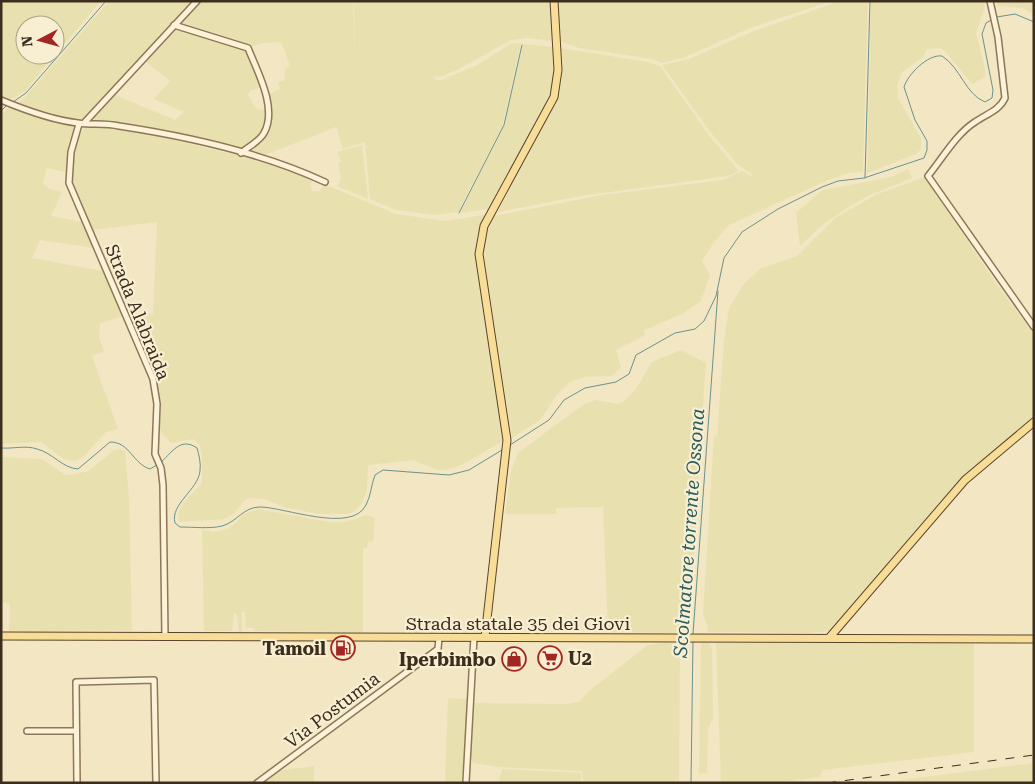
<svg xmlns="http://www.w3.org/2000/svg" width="1035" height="784" viewBox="0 0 1035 784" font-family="'Roboto Serif',serif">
  <rect width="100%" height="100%" fill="#f2e6c3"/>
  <g fill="#e8e1af">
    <path d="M1,1L35,2L101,1L55,55V25H25V55H55L25,91L11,99L1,95Z"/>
    <path d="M109,1H194L85,118L72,119L19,104Z"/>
    <path d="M202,1H353L355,63L354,1H550L552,41L528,38L511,40L457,70L440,77L432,76L437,80H441L478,65L510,44L521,43L502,127L458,212L434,215L396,210L370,199L365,142L343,149L336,127L260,157L245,153L259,141L269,116V94L280,89L278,82L284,80L285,69L290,66L282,44L278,42L262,43L253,46L180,24Z"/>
    <path d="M557,1H832L750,28L683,58L662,63L652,59L579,48L559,41Z"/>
    <path d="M839,1H868L863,172L849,173L828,180L729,225L714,242L702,261L710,275L701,301L682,314L644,330L645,335L616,350L621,368L611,376L585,377L570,382L557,395L540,420L512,438L484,258L485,238L494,216L602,195L723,180L742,171L752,177V174L738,165L708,129L662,65L689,59L752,32Z"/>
    <path d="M871,1H985L984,10L976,33L985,69V77L972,84L944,50L940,48L927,49L923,57L902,72L897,86L898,98L921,138V149L916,154L867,173Z"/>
    <path d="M996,1H1034V15L1023,8L998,6Z"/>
    <path d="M176,28L245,49L262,87L250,91L248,95L256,109L266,110V119L263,134L241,151L156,130L92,120L115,95L175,120L184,112L154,99L170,81L146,62Z"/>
    <path d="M523,44L553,47L554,76L551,96L489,209L460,213L504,127Z"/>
    <path d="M560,48L648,62L660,66L711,138L739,171L728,176L581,196L498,212L558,99L562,81Z"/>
    <path d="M10,108L74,126L66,172L46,168L43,184L49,189L62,192L51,216L82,222L94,248L40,240L32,258L103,271L122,316L100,324L99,337L104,352L92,356L118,429L106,432L83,457L75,461L64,459L41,442L1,444V117L6,109Z"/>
    <path d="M86,126H100L145,133L286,167L313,179L310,186L313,191H320L324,184L396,214L445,221L484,215L477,236L476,253L503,441L460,466L445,470H438L413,460L368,465L367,489L362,503L355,511L348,514H319L287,508L264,499L250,498L245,500L235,513L224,519L179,522L178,513L183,503L202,483V455L199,444L193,439L171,443L161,432L158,422V385L132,324V316L153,314L157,222L92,230L74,190L70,171L78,137Z"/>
    <path d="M362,145L368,199L337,186L341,179L338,163L341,162L337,152Z"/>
    <path d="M908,169L912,178L868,196L844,210L822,225L800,246L796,213L823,190L891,177Z"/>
    <path d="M925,177L995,282L1034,334V417L965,476L829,631L808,633L708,632L707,624L703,615L714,435L717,437L724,341L729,308L743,285L760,269L797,256L835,218L877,194Z"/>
    <path d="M681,350L706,363L690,596L684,629L671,633L608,632L603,507L556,508V514H505L511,471L518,453L584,404L596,400L618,404L623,402L636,389L652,362Z"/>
    <path d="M120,449L125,452L129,497L132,630L9,632L10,604L1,602V457L42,459L64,474L71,475L89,471L114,450Z"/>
    <path d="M259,509L328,522H346L366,515L375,518L373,541L368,542L367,548H363V632L254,631V628H246L245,612H242V632H239L237,614L234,613L232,631H204L202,530L214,532L227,529L237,522L243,514Z"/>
    <path d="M664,643L676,644L680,654L679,783H583L582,771L499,767L473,763L470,755L472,705L476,703L564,704L579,702L589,691L648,645Z"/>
    <path d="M701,643H709L712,648L713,718L708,729L707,773L699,774Z"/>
    <path d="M716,643H974V752L823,770L820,777L775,783H721Z"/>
    <path d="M448,698L468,699L462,783H381L445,782Z"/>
    <path d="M1034,763V783H878Z"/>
    <path d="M314,766V783H262L277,771Z"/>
    <path d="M502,769L581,773V783H498Z"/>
  </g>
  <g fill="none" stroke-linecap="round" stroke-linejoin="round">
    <g stroke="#6b938b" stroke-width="1">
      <path d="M997,17L1015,14L1034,22"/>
      <path d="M13,102L26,93L106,1"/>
      <path d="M1,111L7,105"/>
      <path d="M865,178L870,1"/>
      <path d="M459,213L504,125L522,45"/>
      <path d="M510,445L549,420L564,400L585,388L616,382L629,374L636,355L675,333L695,329L704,321L716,296L724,258L742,232L778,209L822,187L838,181L864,178L924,158L927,150V141L915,120L904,87C908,74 928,54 942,56C961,68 965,94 985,102L992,98L993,90L982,34L986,23L993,19"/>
      <path d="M1,448C13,449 26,445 37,449C53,453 62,468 78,469L110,442C130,442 133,464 150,469L157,465"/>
      <path d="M160,463C171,454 180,436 197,448C199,455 201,463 200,471C198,490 170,504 175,523L180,527C193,527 210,529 222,526C237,522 243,507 260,507C284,507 352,534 366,505C371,496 371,485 375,475L383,470L449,475L469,470L502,450"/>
      <path d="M693,634L718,291"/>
      <path d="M691,783L693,640"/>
    </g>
    <g stroke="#8e7758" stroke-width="8">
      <g id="minor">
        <path d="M990,1L998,37L1005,98C999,111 986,114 975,122C956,134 942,159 928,176L1034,327"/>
        <path d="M174,25L248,48C257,71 278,108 264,133C260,141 248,147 241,153"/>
        <path d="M1,100C25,110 52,120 78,123C91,125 105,123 119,126C185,136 265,154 325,182"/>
        <path d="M85,122L197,1"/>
        <path d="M79,124L71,152L69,183L153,379L157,404L155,454L161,468L163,485L165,637"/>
        <path d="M27,731H76"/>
        <path d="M466,782L474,637"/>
        <path d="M77,783L76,682L154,680L156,783"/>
        <path d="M257,783L438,649L439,637"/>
      </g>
    </g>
    <g stroke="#5b442c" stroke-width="9">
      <g id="major">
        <path d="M1,636L1034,639"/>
        <path d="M485,637L507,440L479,254L484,226L554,97L558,70L554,1"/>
        <path d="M829,638L965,480L1034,422"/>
      </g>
    </g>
    <use href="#minor" stroke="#fbf2d7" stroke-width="5"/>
    <use href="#major" stroke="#f7dd98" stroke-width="7"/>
    <path stroke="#3c2d1d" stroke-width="1" stroke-dasharray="9 9" stroke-linecap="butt" d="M827,783L1034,755"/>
  </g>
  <defs>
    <g id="fuel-ring" transform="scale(1.25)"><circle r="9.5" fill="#f8efd3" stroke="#a22723" stroke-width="1.5"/><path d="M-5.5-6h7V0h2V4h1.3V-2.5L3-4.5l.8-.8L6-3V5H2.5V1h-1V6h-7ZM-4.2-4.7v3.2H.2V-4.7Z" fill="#a22723"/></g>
    <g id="supermarket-ring" transform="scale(1.25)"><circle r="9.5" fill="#f8efd3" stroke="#a22723" stroke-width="1.5"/><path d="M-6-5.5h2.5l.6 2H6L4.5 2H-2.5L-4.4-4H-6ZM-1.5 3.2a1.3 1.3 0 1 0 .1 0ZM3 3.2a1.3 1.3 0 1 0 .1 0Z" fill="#a22723"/></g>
    <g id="shop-ring" transform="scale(1.25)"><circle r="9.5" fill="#f8efd3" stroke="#a22723" stroke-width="1.5"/><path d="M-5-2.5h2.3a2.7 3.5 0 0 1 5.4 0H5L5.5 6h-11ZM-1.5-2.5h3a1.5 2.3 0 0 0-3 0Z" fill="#a22723"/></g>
  </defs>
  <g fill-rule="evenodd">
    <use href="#fuel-ring" x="343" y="648"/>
    <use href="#supermarket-ring" x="550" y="658"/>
    <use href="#shop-ring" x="514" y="659"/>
  </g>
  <g text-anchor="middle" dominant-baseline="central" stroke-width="4.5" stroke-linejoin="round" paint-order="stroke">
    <g font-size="18" fill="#3c2d1d" stroke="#f8efd3">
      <text transform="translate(138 312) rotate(68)">Strada Alabraida</text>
      <text x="518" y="623">Strada statale 35 dei Giovi</text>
      <text transform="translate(332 710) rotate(-37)">Via Postumia</text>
    </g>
    <g font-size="18" font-weight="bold" fill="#3c2d1d" stroke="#f8efd3" text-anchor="end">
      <text x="326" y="648">Tamoil</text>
      <text x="568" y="658" text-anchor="start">U2</text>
      <text x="496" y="659">Iperbimbo</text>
    </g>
    <g font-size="19" font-style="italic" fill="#2b5d5c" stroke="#f8efd3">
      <text transform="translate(689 533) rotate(-86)">Scolmatore torrente Ossona</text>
    </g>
  </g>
  <rect width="1035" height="784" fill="none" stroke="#3c2d1d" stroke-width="5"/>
  <g transform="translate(40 40) rotate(264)"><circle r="24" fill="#f8efd3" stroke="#ada18a"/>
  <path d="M0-4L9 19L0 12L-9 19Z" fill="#a22723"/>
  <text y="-8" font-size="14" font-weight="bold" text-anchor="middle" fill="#3c2d1d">N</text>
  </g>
</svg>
